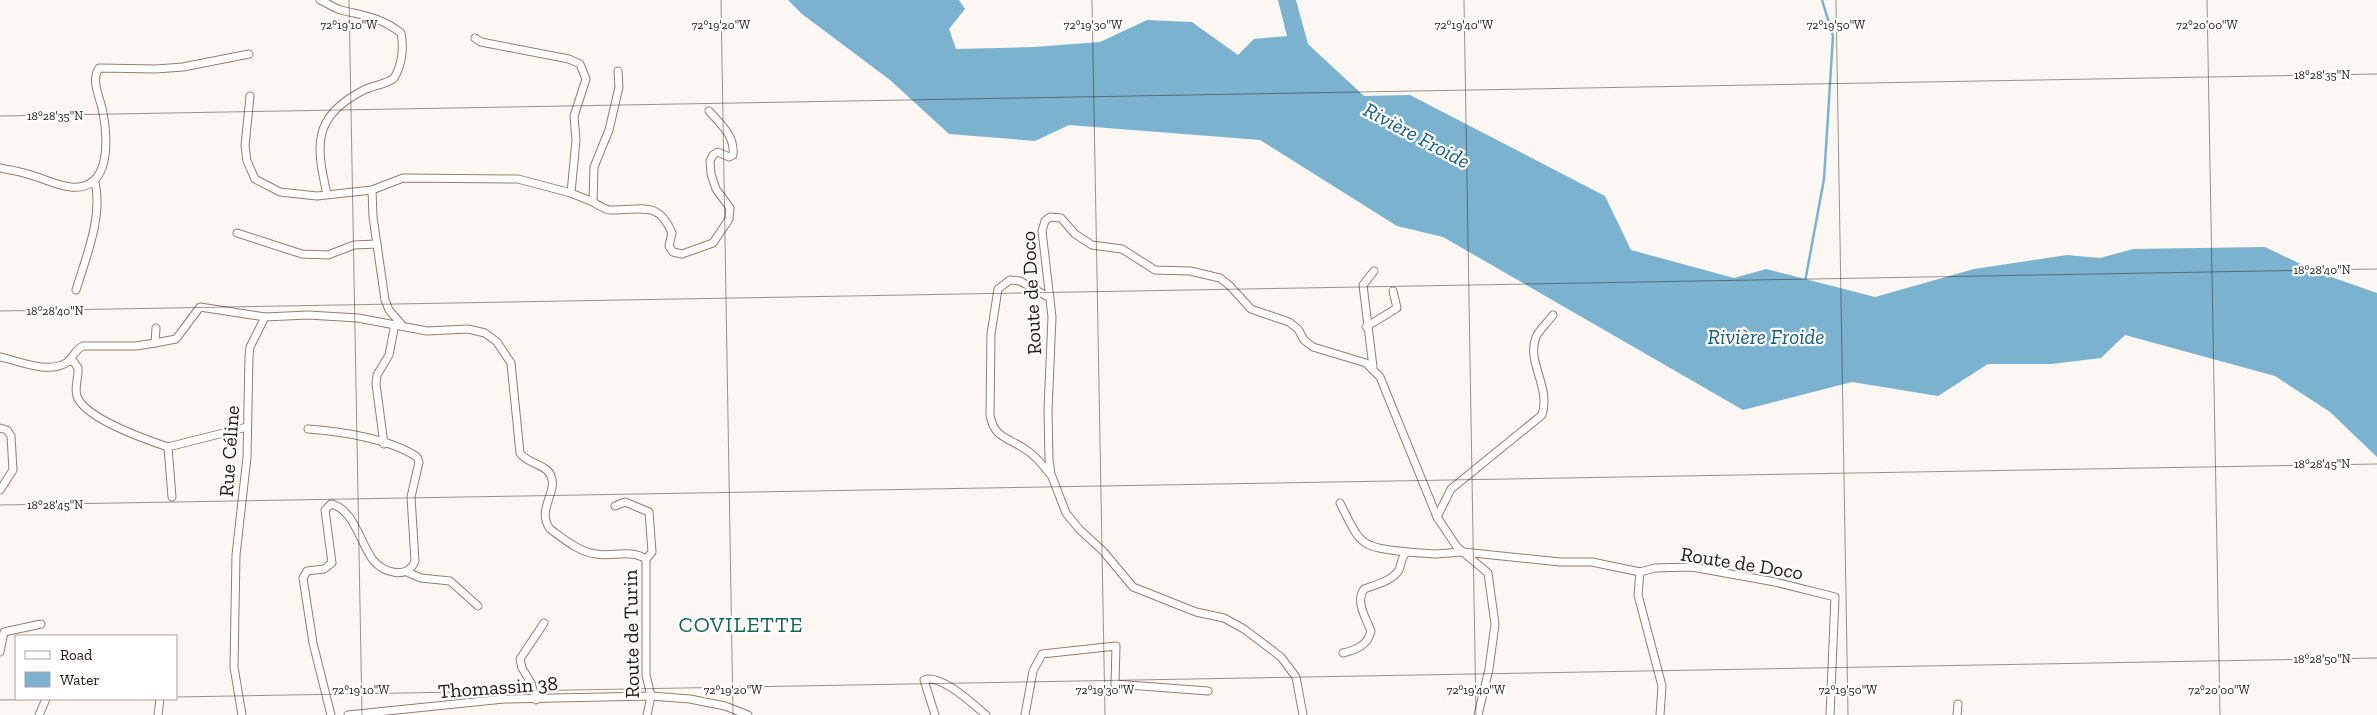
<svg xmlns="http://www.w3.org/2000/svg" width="2377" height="715" viewBox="0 0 2377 715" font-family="'Zilla Slab',serif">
  <rect width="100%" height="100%" fill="#fcf7f3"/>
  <path fill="#7bb2cf" d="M788,0H959L965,9L949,29L956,49L1034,47L1100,42L1147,20L1192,22L1238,55L1254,39L1287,36L1278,0H1296L1308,44L1364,96L1410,95L1605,196L1631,250L1734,278L1766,269L1875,297L1974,269L2067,255L2100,258L2133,249L2265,247L2317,272L2377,293V457L2330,412L2275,376L2125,335L2101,358L2052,364H1988L1938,396L1852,382L1743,410L1443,237L1397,226L1260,140L1069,125L1035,141L949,134L890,80L802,14Z"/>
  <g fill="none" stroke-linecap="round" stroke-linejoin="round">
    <path stroke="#7bb2cf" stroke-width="2.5" d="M1805,282L1824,179L1833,36L1822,0"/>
    <g stroke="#957e6a" stroke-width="9">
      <g id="street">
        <path d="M320,0C327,3 334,8 341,10C364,16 381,17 401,33C404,48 402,65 394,78C386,85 372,85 362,91C312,117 316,146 327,194"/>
        <path d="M475,38L481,42L569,59L580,64L586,79L574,116L576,140L571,193"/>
        <path d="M250,96L245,146L247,161L255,179L280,192L317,196L372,190L403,178L518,179L571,193L593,202L594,167L609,130L619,87L618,71"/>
        <path d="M0,168C9,170 18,171 27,174C41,177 56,186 71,187C111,191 108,140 103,113C101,99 90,81 99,68L156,69L183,67L249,54"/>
        <path d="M372,190L373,217L385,300L389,310L402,325"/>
        <path d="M593,202C598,205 605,210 611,210C640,211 658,199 672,233L669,246L673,252L682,254L713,243L729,219L730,208L716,189L711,174L710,161L713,155L718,152L729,157L733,155C735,135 720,124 709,111"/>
        <path d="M237,233L302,254L328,255L354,245L377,244"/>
        <path d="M76,290C86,257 103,217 95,182"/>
        <path d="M1050,298L1020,281L1010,280L998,289L991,334L990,415C994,438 1007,437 1025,449C1035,455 1043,465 1050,474"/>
        <path d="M1366,327L1397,308L1393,291"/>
        <path d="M155,343L176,339L200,307L265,317"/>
        <path d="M0,357C19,361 48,374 66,363C74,358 74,350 83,346H136L155,343L156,328"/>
        <path d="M69,361L74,362L78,368C79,377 74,387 77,396C84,418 147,440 168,447L172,497"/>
        <path d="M1373,367L1363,285L1374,271"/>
        <path d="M0,428L7,430L11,436L13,470L0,490"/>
        <path d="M308,429C339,431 391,439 417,457L419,462L411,497L415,561C408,580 384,573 373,560C360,543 354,509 331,504L325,510L332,563L324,569L307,571L303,578L313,643L331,715"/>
        <path d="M384,444L376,384L377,375L389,355L395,324"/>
        <path d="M168,447L247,427"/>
        <path d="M1340,503C1361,545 1359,547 1407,552"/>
        <path d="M615,506L625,502L649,512L652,552L646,559"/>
        <path d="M407,572L421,578L450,581L478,606"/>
        <path d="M1640,572L1638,595L1662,686L1660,715"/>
        <path d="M0,652L4,632L41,624"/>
        <path d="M1343,653C1356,650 1368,645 1371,631C1366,618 1355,602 1364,589C1375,585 1392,581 1399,570C1402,563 1401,556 1407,552L1435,554L1463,552L1560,562H1592L1640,572L1655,568L1692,567L1775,582L1835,597L1830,715"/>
        <path d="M536,700L531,683L522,668L520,659L544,623"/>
        <path d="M39,715L46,699"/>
        <path d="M158,715L160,699"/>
        <path d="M242,715L234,667L236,555L247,457L249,356L250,347L265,317L308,315L358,318L427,331L468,329L485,333L497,342L511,363L520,453C527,464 547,464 551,476C558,493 536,509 550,529C564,539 579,552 596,554C612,557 631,549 646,559V675L651,696L647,715"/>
        <path d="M348,715L504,699L651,696L690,699L725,706L748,715"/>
        <path d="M935,715L924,680C940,673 973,704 986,715"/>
        <path d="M1025,715L1033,671L1042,654L1116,646L1115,684L1208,691"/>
        <path d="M1303,715L1296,677L1281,657L1244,629L1224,618L1196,612L1133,587L1103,551L1079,529L1066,513L1051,474L1049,460L1048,410L1052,317L1042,231L1045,221L1050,217L1061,218L1075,234L1092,245L1122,249L1155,270L1190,271L1220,278L1230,286L1251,309L1289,322L1298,329L1304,340L1313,347L1366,363L1380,377L1437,517"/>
        <path d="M1478,715L1489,669L1495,624L1488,573L1457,547L1437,517L1451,489L1542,415C1551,387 1526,361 1536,337C1539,330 1548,322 1553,315"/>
        <path d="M1957,715L1958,704"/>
      </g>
    </g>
    <use href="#street" stroke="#fff" stroke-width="7"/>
  </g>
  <path fill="none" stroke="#211810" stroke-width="1" stroke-opacity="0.45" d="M349,0L362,715M721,0L733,715M1092,0L1105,715M1464,0L1476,715M1836,0L1848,715M2207,0L2220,715M0,116L2377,74M0,311L2377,269M0,505L2377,464M176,697L2377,658M0,700L69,699"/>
  <g text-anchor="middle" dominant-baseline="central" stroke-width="4.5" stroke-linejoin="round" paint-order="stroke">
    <g font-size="20" fill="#211810" stroke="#fff">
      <text transform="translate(1031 293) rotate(-93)">Route de Doco</text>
      <text transform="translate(229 451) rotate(-86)">Rue Céline</text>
      <text transform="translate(1742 563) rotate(9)">Route de Doco</text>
      <text transform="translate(631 634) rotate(-91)">Route de Turin</text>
      <text transform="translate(498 687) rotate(-4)">Thomassin 38</text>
    </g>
    <g font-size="21" font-style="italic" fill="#175b79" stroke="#fff">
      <text transform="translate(1417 135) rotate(28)">Rivière Froide</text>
      <text x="1766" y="336">Rivière Froide</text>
    </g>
    <g font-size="22" letter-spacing="1" fill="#156350" stroke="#fff">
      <text x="741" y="624">COVILETTE</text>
    </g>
  </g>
  <g font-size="12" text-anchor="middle" fill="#211810" stroke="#fff" stroke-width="4.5" stroke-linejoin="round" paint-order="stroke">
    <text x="349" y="29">72°19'10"W</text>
    <text x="721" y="29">72°19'20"W</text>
    <text x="1093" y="29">72°19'30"W</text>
    <text x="1464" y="29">72°19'40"W</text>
    <text x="1836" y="29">72°19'50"W</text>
    <text x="2207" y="29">72°20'00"W</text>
    <text x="2322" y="79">18°28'35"N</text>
    <text x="55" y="120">18°28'35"N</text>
    <text x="2322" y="274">18°28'40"N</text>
    <text x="55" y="315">18°28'40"N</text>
    <text x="2322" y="468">18°28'45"N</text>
    <text x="55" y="509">18°28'45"N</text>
    <text x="2322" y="663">18°28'50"N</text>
    <text x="361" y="694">72°19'10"W</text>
    <text x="733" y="694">72°19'20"W</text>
    <text x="1105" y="694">72°19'30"W</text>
    <text x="1476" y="694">72°19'40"W</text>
    <text x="1848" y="694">72°19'50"W</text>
    <text x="2219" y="694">72°20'00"W</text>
  </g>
  <rect x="15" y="635" width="162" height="65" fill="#ffffff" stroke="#a6a39f"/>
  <rect x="25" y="651" width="25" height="8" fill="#ffffff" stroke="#a6a39f"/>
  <text x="60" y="660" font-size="15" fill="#211810">Road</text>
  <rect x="25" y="672" width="25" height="15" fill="#7bb2cf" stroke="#a6a39f"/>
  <text x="60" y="685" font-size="15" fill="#211810">Water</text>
</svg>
